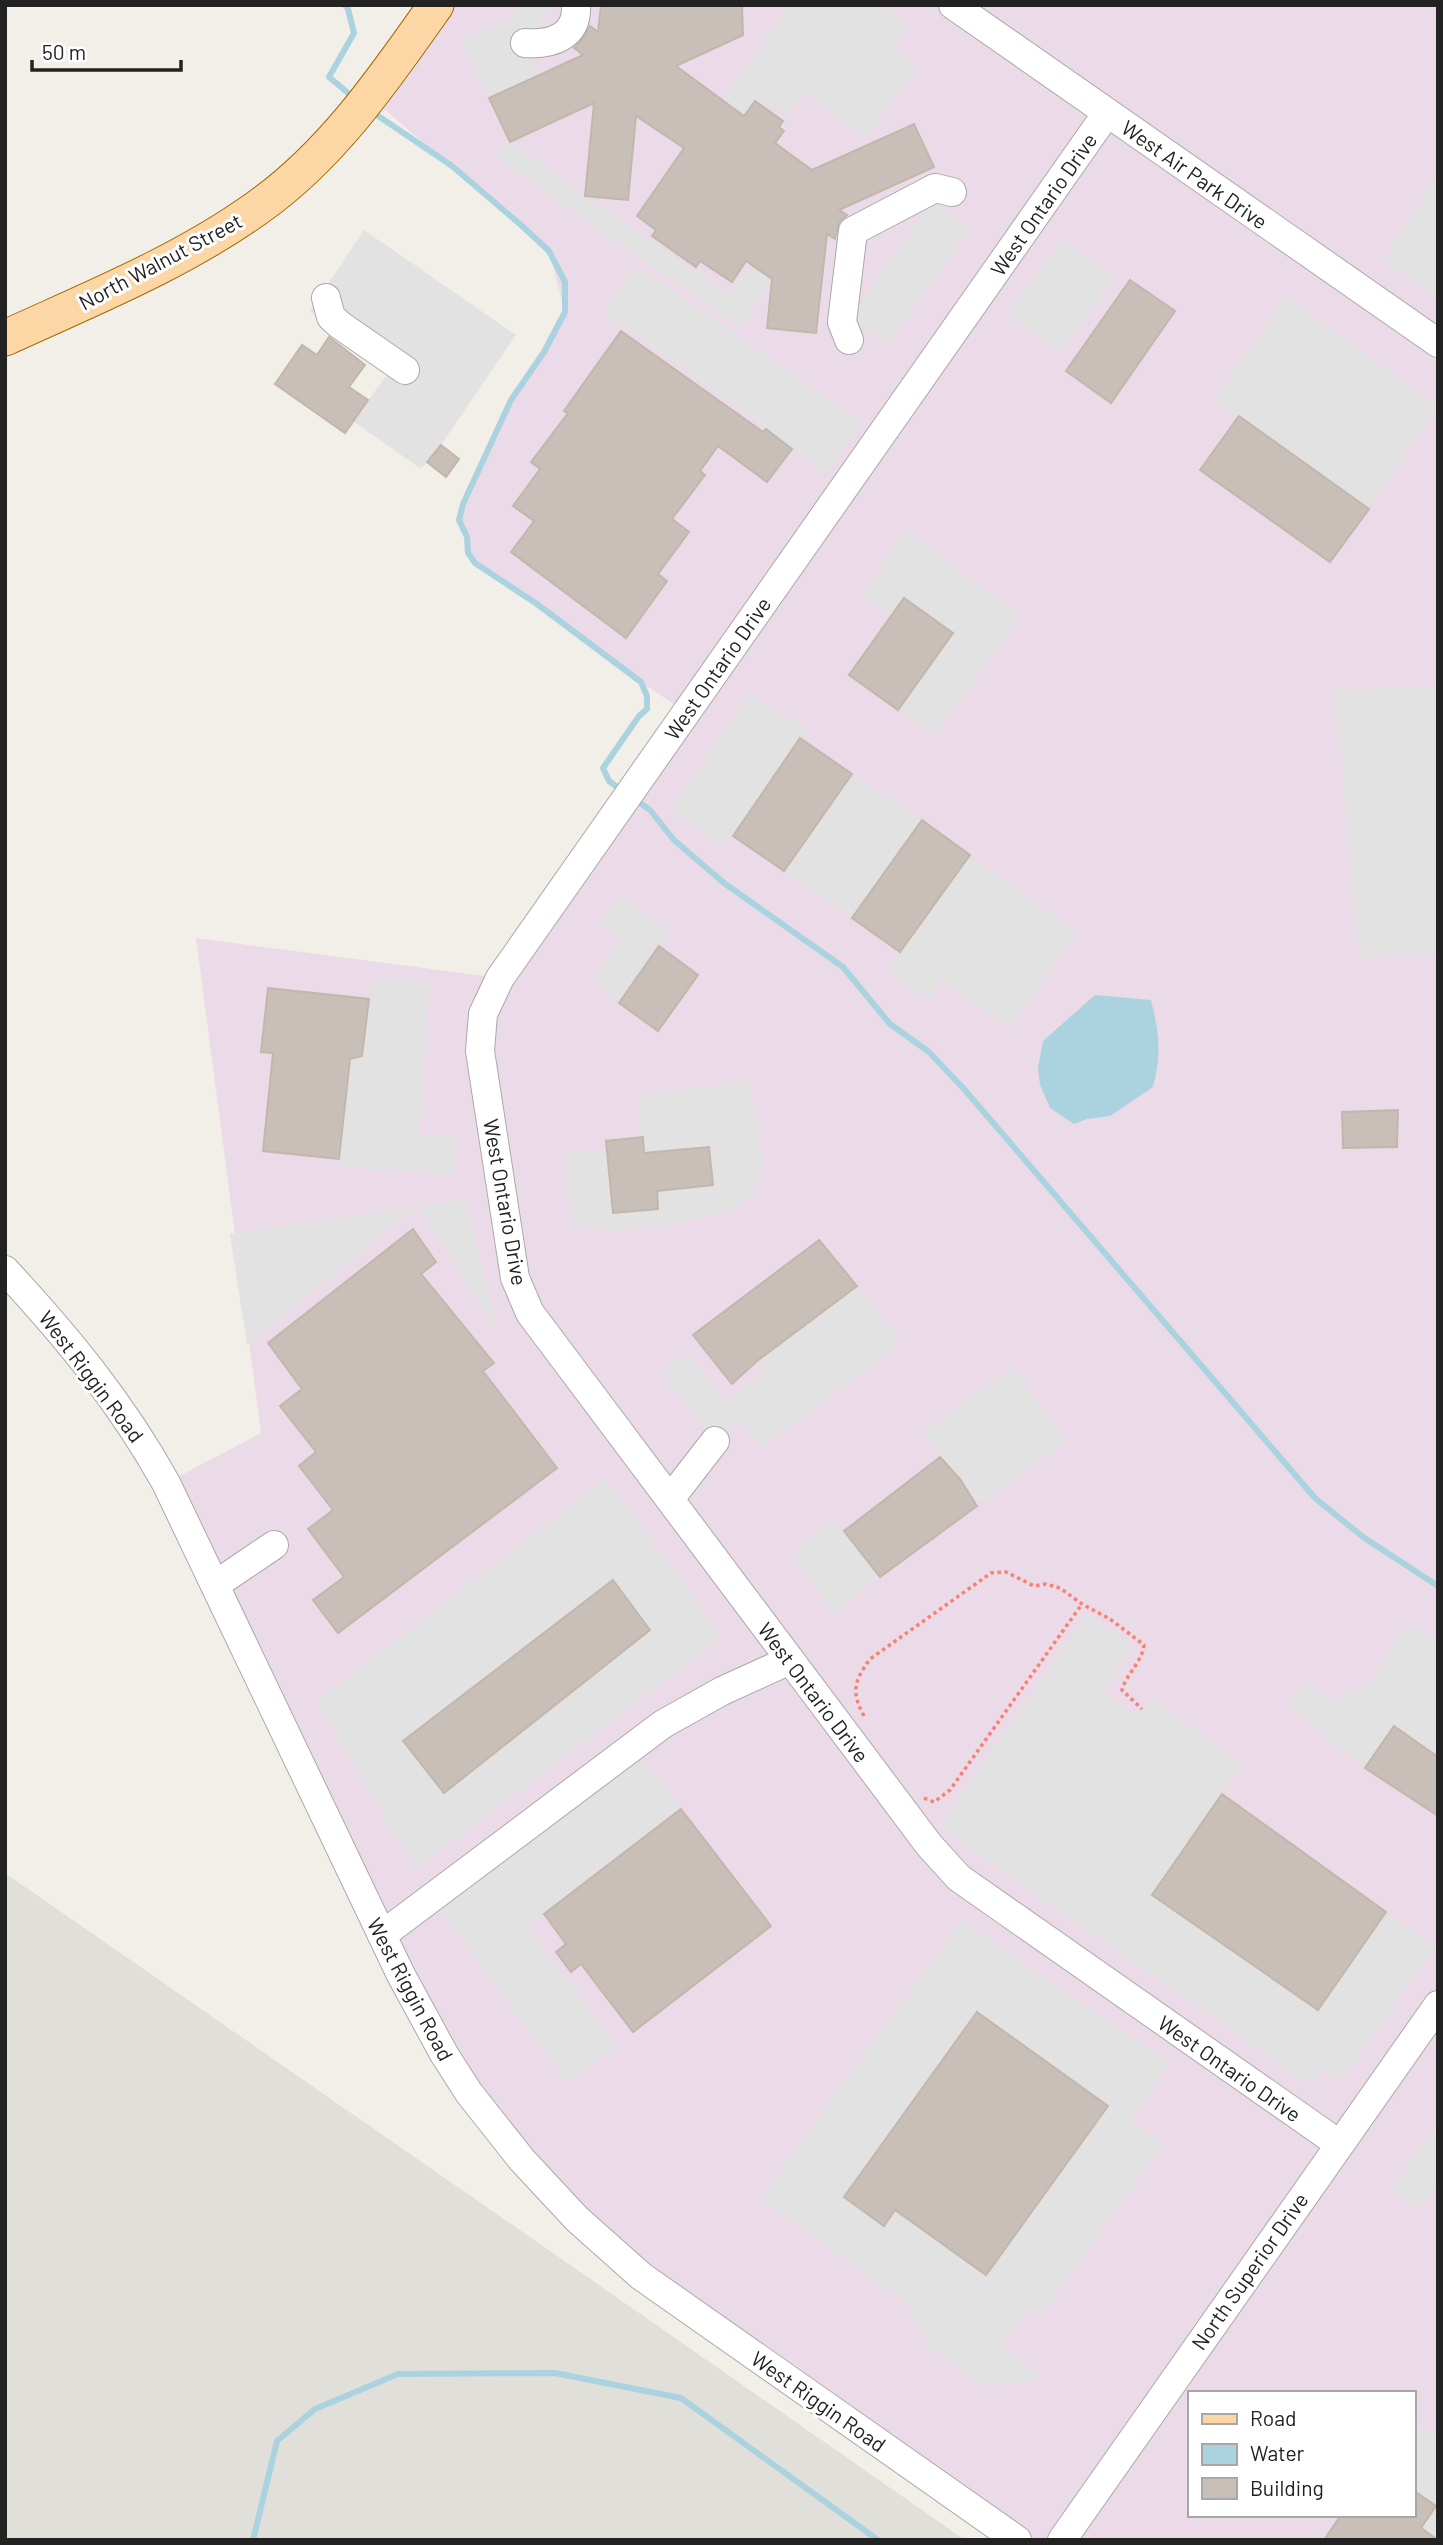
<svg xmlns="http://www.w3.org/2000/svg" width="1443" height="2545" viewBox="0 0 1443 2545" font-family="Barlow,sans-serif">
  <rect width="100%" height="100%" fill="#f2efe9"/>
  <path fill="#ebdbe8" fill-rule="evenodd" d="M433,5H1438V2540H1032L577,2219L469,2093L166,1483L261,1433L196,938L500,978L685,712L641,682L537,604L475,563L459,520L511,400L544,352L565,312L549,251L369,96ZM1189,2393H1413V2515H1189Z"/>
  <path fill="#e1dfda" d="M5,1873L530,2237L965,2540H5Z"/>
  <g fill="#e2e2e2" fill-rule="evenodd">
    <path d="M519,5H554L525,43L540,75L489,98L459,41L510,19Z"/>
    <path d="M791,5H882L910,25L893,48L918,67L866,137L805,92L783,121L778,117L782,111L772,103L767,110L744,116L722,100Z"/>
    <path d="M510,142L728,294L750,264L772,279L741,328L502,162L494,152Z"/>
    <path d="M1438,175V299L1383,260Z"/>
    <path d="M932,201L972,227L887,345L849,318Z"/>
    <path d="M364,230L516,335L441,445L421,469L353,421L389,372L310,311Z"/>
    <path d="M1062,239L1115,278L1061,353L1007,315Z"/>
    <path d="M636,265L862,422L826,473L604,312Z"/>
    <path d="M1286,296L1438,407L1369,509L1214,399Z"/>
    <path d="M904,530L1021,615L935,736L898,710L952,633L904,599L891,616L862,596Z"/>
    <path d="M1438,686V953L1359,958L1335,690Z"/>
    <path d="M748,693L808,730L724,847L670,810Z"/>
    <path d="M852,774L922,820L852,918L784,871Z"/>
    <path d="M970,855L1078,933L1009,1028L941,981L929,1000L888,970Z"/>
    <path d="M622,895L670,931L619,1003L592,980L620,940L598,924Z"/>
    <path d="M371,980L430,981L419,1134L455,1137L453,1174L338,1167L350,1059L362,1056Z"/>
    <path d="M749,1081L764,1168L753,1192L734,1211L656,1227L614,1230L572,1226L567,1153L607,1149L614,1213L658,1209L657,1191L713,1185L709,1147L644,1153L636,1096Z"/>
    <path d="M466,1199L499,1335L418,1206L247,1345L230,1234Z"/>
    <path d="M857,1286L901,1343L762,1448L741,1421L715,1441L662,1373L688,1352L726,1401L765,1372L757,1361Z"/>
    <path d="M1012,1367L1067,1441L977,1506L922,1433Z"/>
    <path d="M606,1478L723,1637L416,1869L316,1702Z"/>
    <path d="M833,1519L880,1577L833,1614L792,1552Z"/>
    <path d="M1087,1614L1134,1647L1103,1692L1138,1715L1150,1699L1243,1763L1152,1895L1386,1912L1435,1946L1341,2081L1324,2070L1312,2086L939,1827Z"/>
    <path d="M1406,1623L1438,1641V1670L1433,1679L1438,1683V1757L1394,1727L1365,1768L1339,1748L1287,1702L1306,1683L1328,1702L1370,1683Z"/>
    <path d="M633,1746L681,1809L528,1926L617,2047L567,2083L431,1898Z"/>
    <path d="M961,1920L1170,2063L1130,2120L1164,2143L1041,2316L1027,2307L1001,2344L1045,2379L985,2386L928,2346L905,2301L760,2199ZM977,2013L1108,2106L986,2275L895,2210L883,2226Z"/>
    <path d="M1438,2122V2182L1419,2209L1391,2190Z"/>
    <path d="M1413,2422L1438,2438V2540L1421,2528L1436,2506L1413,2490Z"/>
  </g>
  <path fill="#aad3df" d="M1095,995L1151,1000C1159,1032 1162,1054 1153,1087L1110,1116L1087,1119L1074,1124L1050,1108L1040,1085L1038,1068L1043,1041Z"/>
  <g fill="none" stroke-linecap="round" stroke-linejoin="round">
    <g stroke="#aad3df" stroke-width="6">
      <path d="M345,5L348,9L354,33L329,77L354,98"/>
      <path d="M371,111L452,166L521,225L549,251L565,282V312L544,352L511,400L463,504L459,520L467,537L468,553L475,563L537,604L641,682L647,696V709L639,716L603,768L609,781L621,790"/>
      <path d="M633,798L650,810L674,840L724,883L843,967L890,1024L929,1052L964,1089L1315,1498L1363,1537L1438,1586"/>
      <path d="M253,2540L277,2441L315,2409L398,2374L555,2373L681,2398L878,2540"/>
    </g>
  </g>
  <g fill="#c7bfb8" stroke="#c4b6ab" stroke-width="2">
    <path d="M601,5H742L743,35L676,66L744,116L755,101L783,121L779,127L784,131L775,143L812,170L914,124L934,167L839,210L847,215L839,222L835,239L827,234L816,333L767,328L772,279L746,261L732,282L700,261L696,267L652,236L656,230L637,216L684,148L636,116L628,200L585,196L594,103L510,142L489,98L583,55L574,48L581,41L590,26L598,32Z"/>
    <path d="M1130,280L1175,311L1111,403L1066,371Z"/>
    <path d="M621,331L763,432L766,429L792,449L767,482L718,446L700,471L705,475L672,519L689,532L658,574L667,581L626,638L511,552L534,521L513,506L540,469L531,462L568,413L564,411Z"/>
    <path d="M329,337L365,365L349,387L368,400L345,433L275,384L302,345L317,355Z"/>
    <path d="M1239,416L1369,509L1330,562L1200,470Z"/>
    <path d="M441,445L459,459L446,477L427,462Z"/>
    <path d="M904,598L953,633L898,710L849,675Z"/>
    <path d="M800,738L852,774L784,871L733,836Z"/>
    <path d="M922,820L970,855L900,952L852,918Z"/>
    <path d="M659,946L698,975L658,1031L619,1003Z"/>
    <path d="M268,988L369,999L362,1056L350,1059L339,1159L263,1151L273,1053L261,1052Z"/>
    <path d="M1398,1110L1397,1147L1343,1148L1342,1112Z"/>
    <path d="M643,1137L644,1153L709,1147L713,1185L657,1191L658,1209L613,1213L606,1141Z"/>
    <path d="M413,1229L436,1262L421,1274L494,1363L483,1371L557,1468L338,1633L313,1600L344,1577L308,1529L333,1510L299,1466L316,1452L280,1406L302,1389L268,1343Z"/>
    <path d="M819,1240L857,1286L757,1361L732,1384L693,1335Z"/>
    <path d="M940,1457L960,1479L977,1506L880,1577L844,1531Z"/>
    <path d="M613,1580L650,1630L444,1793L403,1741Z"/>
    <path d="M1394,1726L1438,1757V1816L1365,1768Z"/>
    <path d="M1222,1794L1386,1912L1318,2010L1152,1895Z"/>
    <path d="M681,1809L771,1926L633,2032L581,1964L571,1972L556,1952L566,1944L544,1914Z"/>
    <path d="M977,2012L1108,2106L986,2275L895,2210L884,2226L844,2197Z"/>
    <path d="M1413,2490L1436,2506L1421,2528L1438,2540H1324L1341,2515H1413Z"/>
  </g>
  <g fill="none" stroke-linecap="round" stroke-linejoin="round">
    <g stroke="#a9a9a9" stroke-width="30">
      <g id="minor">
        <path d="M953,5L1438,343"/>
        <path d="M525,43C551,45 578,37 576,5"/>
        <path d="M1107,113L500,978L483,1014L480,1051L515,1278L530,1313L929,1845L959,1878L1339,2144"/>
        <path d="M326,298L331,317L340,325L405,370"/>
        <path d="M849,340L842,322L853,231L935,188L952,192"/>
        <path d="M5,1270C67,1337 121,1402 166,1483L401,1975L444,2054L469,2093L522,2160L577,2219L641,2276L1017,2540"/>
        <path d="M670,1499L715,1441"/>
        <path d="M215,1585L274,1545"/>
        <path d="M382,1935L663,1724L722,1691L790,1660"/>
        <path d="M1062,2540L1438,2005"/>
      </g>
    </g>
    <g stroke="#a06b00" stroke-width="37">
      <path id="major" d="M5,338C90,299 180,263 257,208C331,156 384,79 436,5"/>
    </g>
    <g stroke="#fa8072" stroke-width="3.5" stroke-dasharray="3.5 3.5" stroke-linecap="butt">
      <path d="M864,1716C851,1692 854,1681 870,1659L991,1573L1006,1572L1034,1586L1046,1584L1060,1588L1082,1604L1110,1619L1144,1645C1142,1662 1127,1673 1122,1690L1142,1709"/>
      <path d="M924,1798L934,1802L950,1790L1082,1604"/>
    </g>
    <use href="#minor" stroke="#fff" stroke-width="28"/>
    <use href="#major" stroke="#fcd6a4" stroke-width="35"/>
  </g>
  <g text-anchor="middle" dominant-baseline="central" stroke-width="6" stroke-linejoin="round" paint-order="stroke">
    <g font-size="21" fill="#222" stroke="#fff">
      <text transform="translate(1195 174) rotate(35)">West Air Park Drive</text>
      <text transform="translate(1043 204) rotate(-55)">West Ontario Drive</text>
      <text transform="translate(160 261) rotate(-28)">North Walnut Street</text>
      <text transform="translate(717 668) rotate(-55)">West Ontario Drive</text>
      <text transform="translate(506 1202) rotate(80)">West Ontario Drive</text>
      <text transform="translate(92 1376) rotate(53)">West Riggin Road</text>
      <text transform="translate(814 1692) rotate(53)">West Ontario Drive</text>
      <text transform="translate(411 1989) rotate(62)">West Riggin Road</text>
      <text transform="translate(1230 2068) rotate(35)">West Ontario Drive</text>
      <text transform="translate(1249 2271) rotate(-55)">North Superior Drive</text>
      <text transform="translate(819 2401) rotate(35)">West Riggin Road</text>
    </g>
  </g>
  <rect width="1443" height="2545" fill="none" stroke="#222222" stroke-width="14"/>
  <rect x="1188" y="2391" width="228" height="126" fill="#ffffff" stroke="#a7a7a7" stroke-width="2"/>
  <rect x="1202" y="2414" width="35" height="10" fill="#fcd6a4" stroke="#a7a7a7" stroke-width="2"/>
  <text x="1250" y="2426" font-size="21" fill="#222222">Road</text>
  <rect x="1202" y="2444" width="35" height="21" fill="#aad3df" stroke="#a7a7a7" stroke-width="2"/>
  <text x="1250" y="2461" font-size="21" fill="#222222">Water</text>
  <rect x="1202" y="2478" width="35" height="21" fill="#c7bfb8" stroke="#a7a7a7" stroke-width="2"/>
  <text x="1250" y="2496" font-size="21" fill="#222222">Building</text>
  <path d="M32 60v10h149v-10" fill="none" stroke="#222222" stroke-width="3.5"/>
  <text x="42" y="60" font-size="21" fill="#222222" stroke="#ffffff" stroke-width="5" paint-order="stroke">50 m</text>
</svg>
